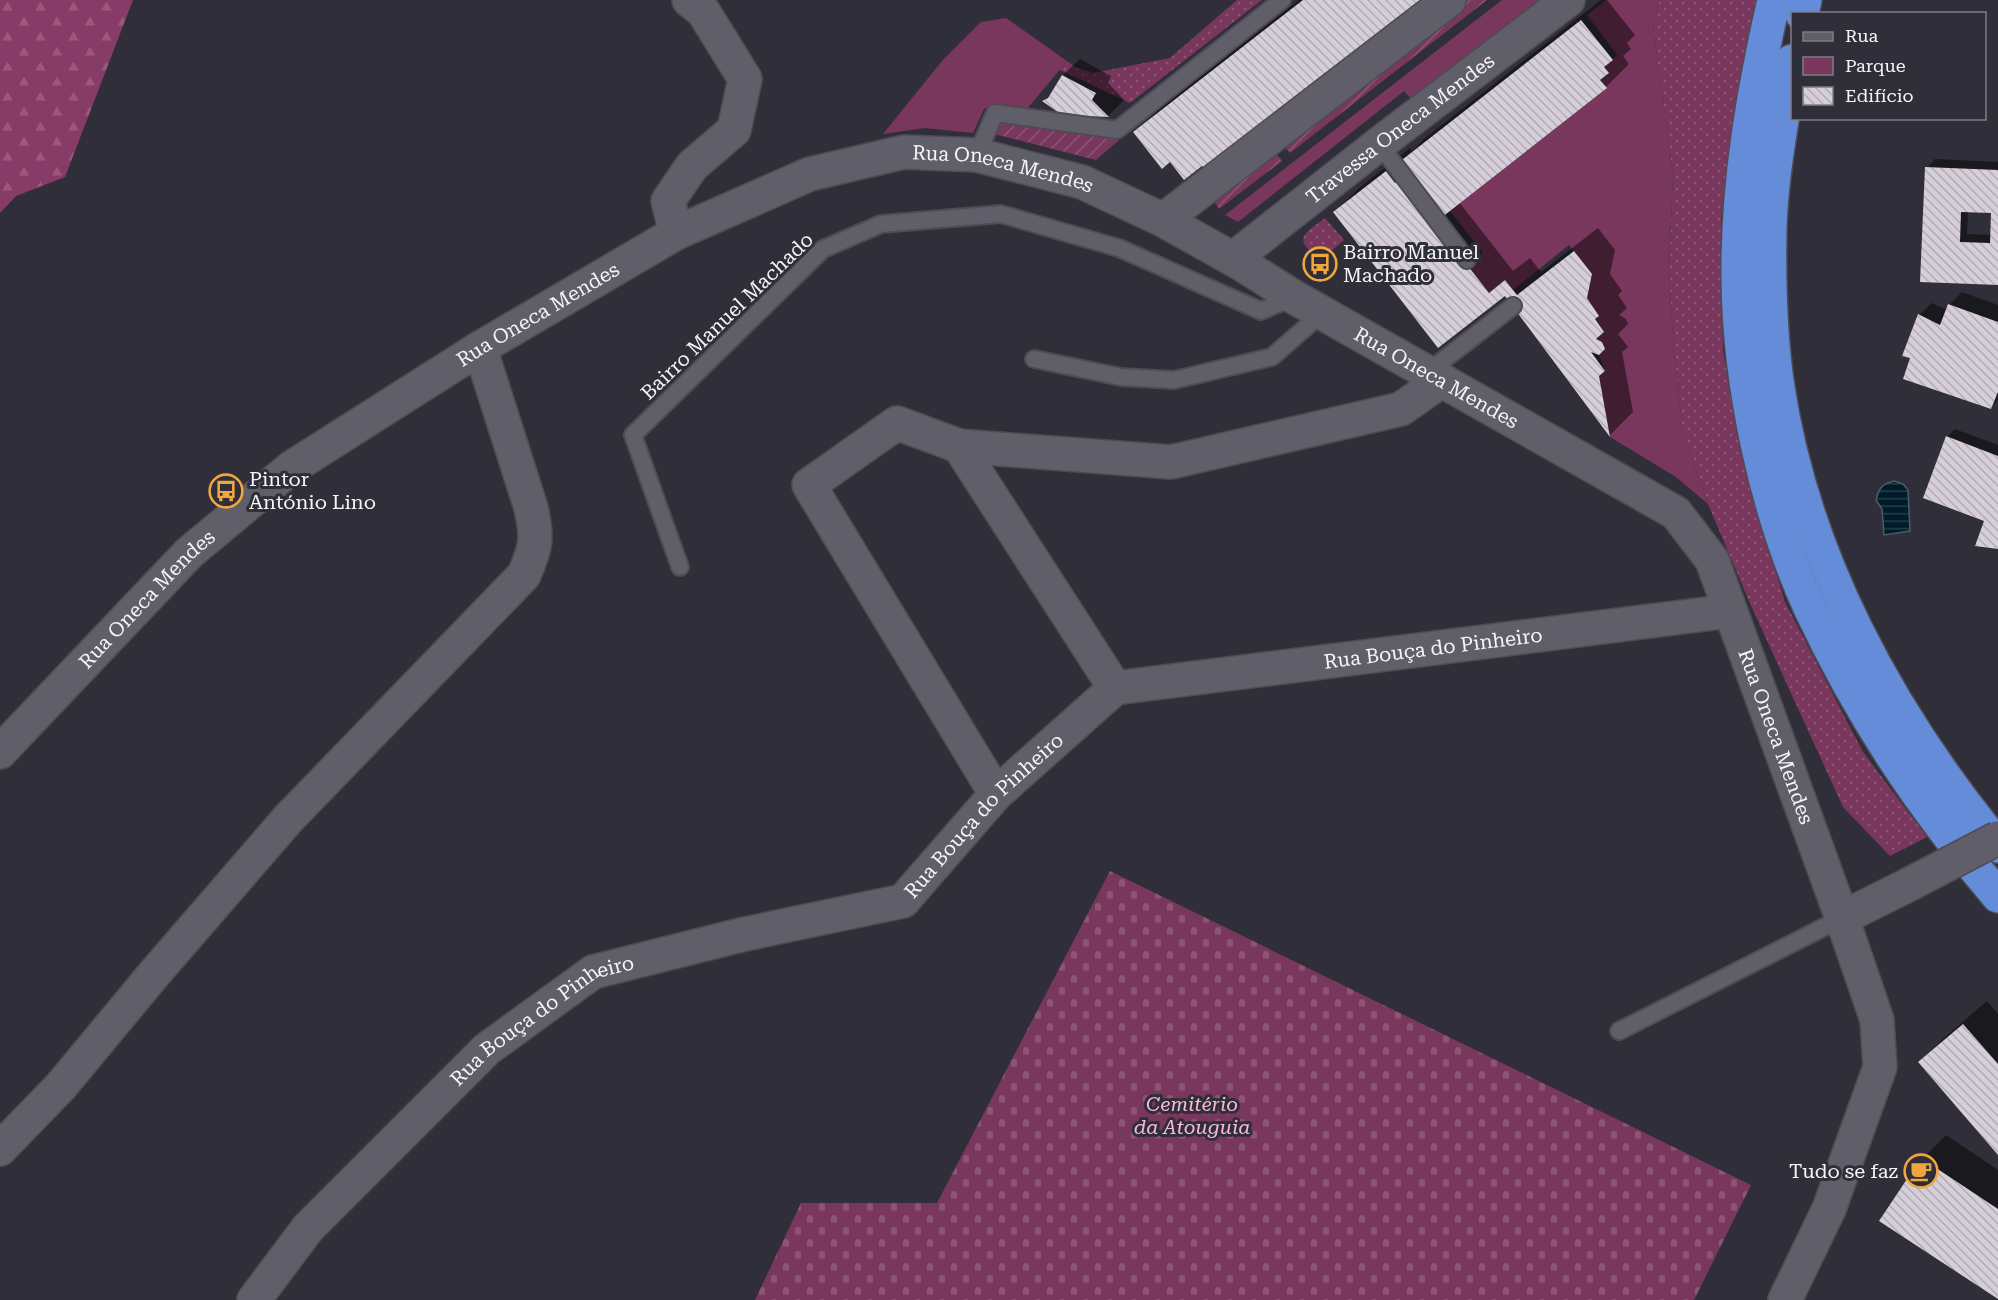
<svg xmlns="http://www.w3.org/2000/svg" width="1998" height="1300" viewBox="0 0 1998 1300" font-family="'Roboto Serif',serif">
  <defs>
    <pattern id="grass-dots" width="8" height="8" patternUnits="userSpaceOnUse" patternTransform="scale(1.5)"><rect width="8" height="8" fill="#79375d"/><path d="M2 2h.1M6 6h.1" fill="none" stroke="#8d5575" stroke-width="1.8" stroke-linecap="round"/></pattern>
    <pattern id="forest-firs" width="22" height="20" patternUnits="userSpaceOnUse" patternTransform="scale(1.5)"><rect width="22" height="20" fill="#873b67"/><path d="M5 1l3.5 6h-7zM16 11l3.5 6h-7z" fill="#99587e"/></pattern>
    <pattern id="cemetery-stones" width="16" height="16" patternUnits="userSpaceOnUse" patternTransform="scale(1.5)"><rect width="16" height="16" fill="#79375d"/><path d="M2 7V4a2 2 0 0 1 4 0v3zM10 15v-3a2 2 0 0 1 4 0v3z" fill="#8d5575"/></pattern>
    <pattern id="garden-furrows" width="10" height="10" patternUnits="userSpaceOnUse" patternTransform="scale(1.5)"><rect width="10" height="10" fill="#79375d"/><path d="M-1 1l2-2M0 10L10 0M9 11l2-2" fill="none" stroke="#8d5575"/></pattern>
    <pattern id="water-rules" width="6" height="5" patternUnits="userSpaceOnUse" patternTransform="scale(1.5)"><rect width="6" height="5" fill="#001c2b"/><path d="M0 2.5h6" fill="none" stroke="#263e4b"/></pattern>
    <pattern id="building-back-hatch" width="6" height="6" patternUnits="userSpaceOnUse" patternTransform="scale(1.5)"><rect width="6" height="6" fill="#d6ced9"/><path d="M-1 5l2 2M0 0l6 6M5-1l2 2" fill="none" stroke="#b3adb6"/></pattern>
  </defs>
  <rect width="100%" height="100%" fill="#302f39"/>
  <g fill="url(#grass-dots)">
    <path d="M1237,0H1262L1130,103L1060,70L1067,61L1075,67L1093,73L1170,58Z"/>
    <path d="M1659,0H1758L1742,66L1721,219L1723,351L1741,453L1785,602L1863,752L1927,837L1890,856L1843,807L1748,599L1708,504L1683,432L1674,353L1669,272L1673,174L1653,26Z"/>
    <path d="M1325,218L1344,240L1321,260C1293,239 1301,236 1325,218Z"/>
  </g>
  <path fill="url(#forest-firs)" d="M0,0H133L65,177L16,196L0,213Z"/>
  <path fill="url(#cemetery-stones)" d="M1110,871L1751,1185L1694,1300H755L801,1203H937Z"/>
  <g fill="#79375d">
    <path d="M1502,0H1552L1415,104L1404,91L1238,222L1225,215Z"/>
    <path d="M1606,0H1659L1653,26L1673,174L1669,272L1674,353L1683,432L1708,504L1676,477L1610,437L1599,376L1605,371L1599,355L1605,349L1602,342L1596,339L1604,332L1595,319L1599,316L1587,298L1592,274L1569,245L1513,290L1505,280L1489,293L1467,265L1483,253L1450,211L1606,89L1600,80L1604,67L1617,55L1587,15Z"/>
    <path d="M1006,18L1067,61L1027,109L994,103L984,109L973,133L925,128L883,134L942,61L981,22Z"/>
  </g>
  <g fill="url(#garden-furrows)">
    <path d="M1468,0H1487L1290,153L1283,144Z"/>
    <path d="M998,117L1119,140L1096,160L994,134Z"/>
    <path d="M1274,151L1282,161L1219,209L1214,201Z"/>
  </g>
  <path fill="url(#water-rules)" stroke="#495d69" stroke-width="1.5" d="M1894,481L1903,484L1908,490L1910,531L1884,535L1882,509L1876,500C1879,488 1882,484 1894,481Z"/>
  <g fill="#0007" fill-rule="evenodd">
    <path d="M1299,0H1425L1202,163L1170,160L1135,133L1159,109Z"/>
    <path d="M1601,0H1607L1635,35L1627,43L1631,49L1623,56L1629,64L1606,87L1459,202L1513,271L1530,258L1541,272L1598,228L1615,250L1610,274L1622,291L1618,295L1627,308L1619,315L1626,319L1628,324L1618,334L1628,347L1622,352L1633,412L1610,435L1505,294L1438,346L1335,212L1358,189L1410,148L1412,151L1424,139Z"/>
    <path d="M1080,59L1111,76L1108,83L1124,100L1108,116L1062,113L1044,101L1053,92L1063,75Z"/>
    <path d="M1935,159L1998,162V284L1922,281L1927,168ZM1968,211L1993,212L1992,235L1967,234Z"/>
    <path d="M1962,292L1998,305V400L1991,407L1912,357L1919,315L1932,303L1947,310L1949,305Z"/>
    <path d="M1955,429L1998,445V547L1947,437Z"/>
    <path d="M1987,1001L1998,1014V1153L1920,1062L1943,1039Z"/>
    <path d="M1946,1135L1998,1170V1297L1922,1159Z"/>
  </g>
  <g fill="url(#building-back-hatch)" fill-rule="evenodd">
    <path d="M1303,0H1427L1207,171L1202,166L1184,180L1170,162L1162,169L1133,132Z"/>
    <path d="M1581,20L1613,60L1604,67L1609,73L1600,80L1607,88L1441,218L1398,163Z"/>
    <path d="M1062,75L1096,93L1092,100L1109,117L1062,115L1042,101L1048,98Z"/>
    <path d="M1925,167L1998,170V285L1920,282ZM1961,212L1991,213L1990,243L1960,242Z"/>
    <path d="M1386,171L1395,183L1400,179L1489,293L1505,280L1517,295L1574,251L1592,274L1587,298L1599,316L1595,319L1604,332L1596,339L1602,342L1605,349L1599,355L1591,352L1605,371L1599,376L1610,437L1505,296L1438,348L1333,212Z"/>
    <path d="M1948,304L1998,322V392L1991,409L1903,379L1910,358L1902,356L1918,314L1940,325Z"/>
    <path d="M1946,436L1998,456V549L1975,546L1984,521L1923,498Z"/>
    <path d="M1963,1024L1998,1064V1155L1918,1062Z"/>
    <path d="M1921,1158L1998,1209V1299L1879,1221Z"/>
  </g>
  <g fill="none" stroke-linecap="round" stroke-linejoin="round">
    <g stroke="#4d4c54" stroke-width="20">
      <g id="service">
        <path d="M1379,144L1467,260"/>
        <path d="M977,155L995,113L1117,130L1282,0"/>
        <path d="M1034,359L1121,377L1174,380L1272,357L1322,313"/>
        <path d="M1428,372L1513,306"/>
        <path d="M680,567L633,435L823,249L881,224L1001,214L1119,248L1261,311L1294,297"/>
        <path d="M1619,1031L1842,918"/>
      </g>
    </g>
    <g stroke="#4d4c54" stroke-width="36">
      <g id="minor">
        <path d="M1163,220L1449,0"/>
        <path d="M676,233L668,201L692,166L734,130L745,79L703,11L689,0"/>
        <path id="s1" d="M1233,259L1379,144L1568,0"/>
        <path d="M959,446L1115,688"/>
        <path d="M996,794L809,485L897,423L959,446L1171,462L1401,409L1442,380"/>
        <path d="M0,1149L61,1086L154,974L288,819L524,575C536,547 538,539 531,508L480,348"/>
        <path id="s2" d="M254,1300L308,1228L487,1049L593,972L745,934L903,901L996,794L1115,688L1730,611"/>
      </g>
    </g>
    <g stroke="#4d4c54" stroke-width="36">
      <g id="tertiary">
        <path id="s3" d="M0,752L189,553L291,468L480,348L676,233L810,174L904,152L977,155L1082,182L1163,220L1240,263L1294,297L1676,513L1712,560L1842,918L1877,1020L1880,1067L1829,1209L1785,1300"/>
        <path d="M1842,918L1910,884"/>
      </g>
    </g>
    <g stroke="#4d4c54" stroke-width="36">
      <g id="trunk">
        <path d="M1774,0C1753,92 1737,184 1738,278C1739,386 1766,511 1810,608C1847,687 1893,763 1946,832C1962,854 1981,875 1998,896"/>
        <path d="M1802,14L1805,0"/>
        <path d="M1792,61C1783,116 1772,171 1770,227C1769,278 1770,330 1777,381C1802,554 1888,712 1998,846"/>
      </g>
    </g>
    <use href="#service" stroke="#5f5e69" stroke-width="16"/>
    <use href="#minor" stroke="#5f5e69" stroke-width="33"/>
    <use href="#tertiary" stroke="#5f5e69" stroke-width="33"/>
    <use href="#trunk" stroke="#648cd9" stroke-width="33"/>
    <g stroke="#4d4c54" stroke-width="36" stroke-linecap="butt">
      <path id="tertiary-bridge" d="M1910,884L1998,838"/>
    </g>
    <use href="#tertiary-bridge" stroke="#5f5e69" stroke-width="33"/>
  </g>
  <defs>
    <g id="bus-ring" transform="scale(1.725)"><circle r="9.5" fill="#302f39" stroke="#f0a63e" stroke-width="1.5"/><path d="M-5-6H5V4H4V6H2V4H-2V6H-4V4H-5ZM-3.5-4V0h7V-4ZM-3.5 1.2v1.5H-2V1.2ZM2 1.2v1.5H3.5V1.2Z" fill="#f0a63e"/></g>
    <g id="cafe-ring" transform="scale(1.725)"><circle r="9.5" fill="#302f39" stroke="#f0a63e" stroke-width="1.5"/><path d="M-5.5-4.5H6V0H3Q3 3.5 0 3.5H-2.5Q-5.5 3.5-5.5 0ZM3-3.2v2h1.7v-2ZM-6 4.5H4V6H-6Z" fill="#f0a63e"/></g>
  </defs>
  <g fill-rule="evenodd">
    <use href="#bus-ring" x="1320" y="264"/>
    <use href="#bus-ring" x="226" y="491"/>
    <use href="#cafe-ring" x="1921" y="1171"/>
  </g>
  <g text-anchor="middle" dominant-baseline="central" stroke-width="6" stroke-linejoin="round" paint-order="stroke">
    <g font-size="20" fill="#f4f4fa" stroke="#302f39">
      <text stroke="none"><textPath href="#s1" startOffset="212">Travessa Oneca Mendes</textPath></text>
      <text stroke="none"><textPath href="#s3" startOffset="1202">Rua Oneca Mendes</textPath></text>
      <text stroke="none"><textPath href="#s3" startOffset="698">Rua Oneca Mendes</textPath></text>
      <text transform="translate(727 316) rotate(-44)">Bairro Manuel Machado</text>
      <text stroke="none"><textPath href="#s3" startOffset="1688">Rua Oneca Mendes</textPath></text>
      <text stroke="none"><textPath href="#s3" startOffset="212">Rua Oneca Mendes</textPath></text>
      <text stroke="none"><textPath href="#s2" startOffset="1414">Rua Bouça do Pinheiro</textPath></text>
      <text stroke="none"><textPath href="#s3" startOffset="2210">Rua Oneca Mendes</textPath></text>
      <text stroke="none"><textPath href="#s2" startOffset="910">Rua Bouça do Pinheiro</textPath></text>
      <text stroke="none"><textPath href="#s2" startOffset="406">Rua Bouça do Pinheiro</textPath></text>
    </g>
    <g font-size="20" fill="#f4f4fa" stroke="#302f39" text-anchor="start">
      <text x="1343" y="252">Bairro Manuel<tspan x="1343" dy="23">Machado</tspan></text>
      <text x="249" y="479">Pintor<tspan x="249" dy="23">António Lino</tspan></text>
      <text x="1898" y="1171" text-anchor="end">Tudo se faz</text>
    </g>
    <g font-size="20" font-style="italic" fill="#fab8da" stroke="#302f39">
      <text x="1192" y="1104">Cemitério<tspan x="1192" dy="23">da Atouguia</tspan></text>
    </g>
  </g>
  <rect x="1791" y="12" width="195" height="108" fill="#302f39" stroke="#7e7e86" stroke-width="1.5"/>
  <rect x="1803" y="32" width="30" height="9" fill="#5f5e69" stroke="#7e7e86" stroke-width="1.5"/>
  <text x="1845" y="42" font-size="18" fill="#f4f4fa">Rua</text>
  <rect x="1803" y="57" width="30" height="18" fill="#79375d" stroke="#7e7e86" stroke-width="1.5"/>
  <text x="1845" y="72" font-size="18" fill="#f4f4fa">Parque</text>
  <rect x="1803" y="87" width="30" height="18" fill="url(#building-back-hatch)" stroke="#7e7e86" stroke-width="1.5"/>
  <text x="1845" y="102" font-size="18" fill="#f4f4fa">Edifício</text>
</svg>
